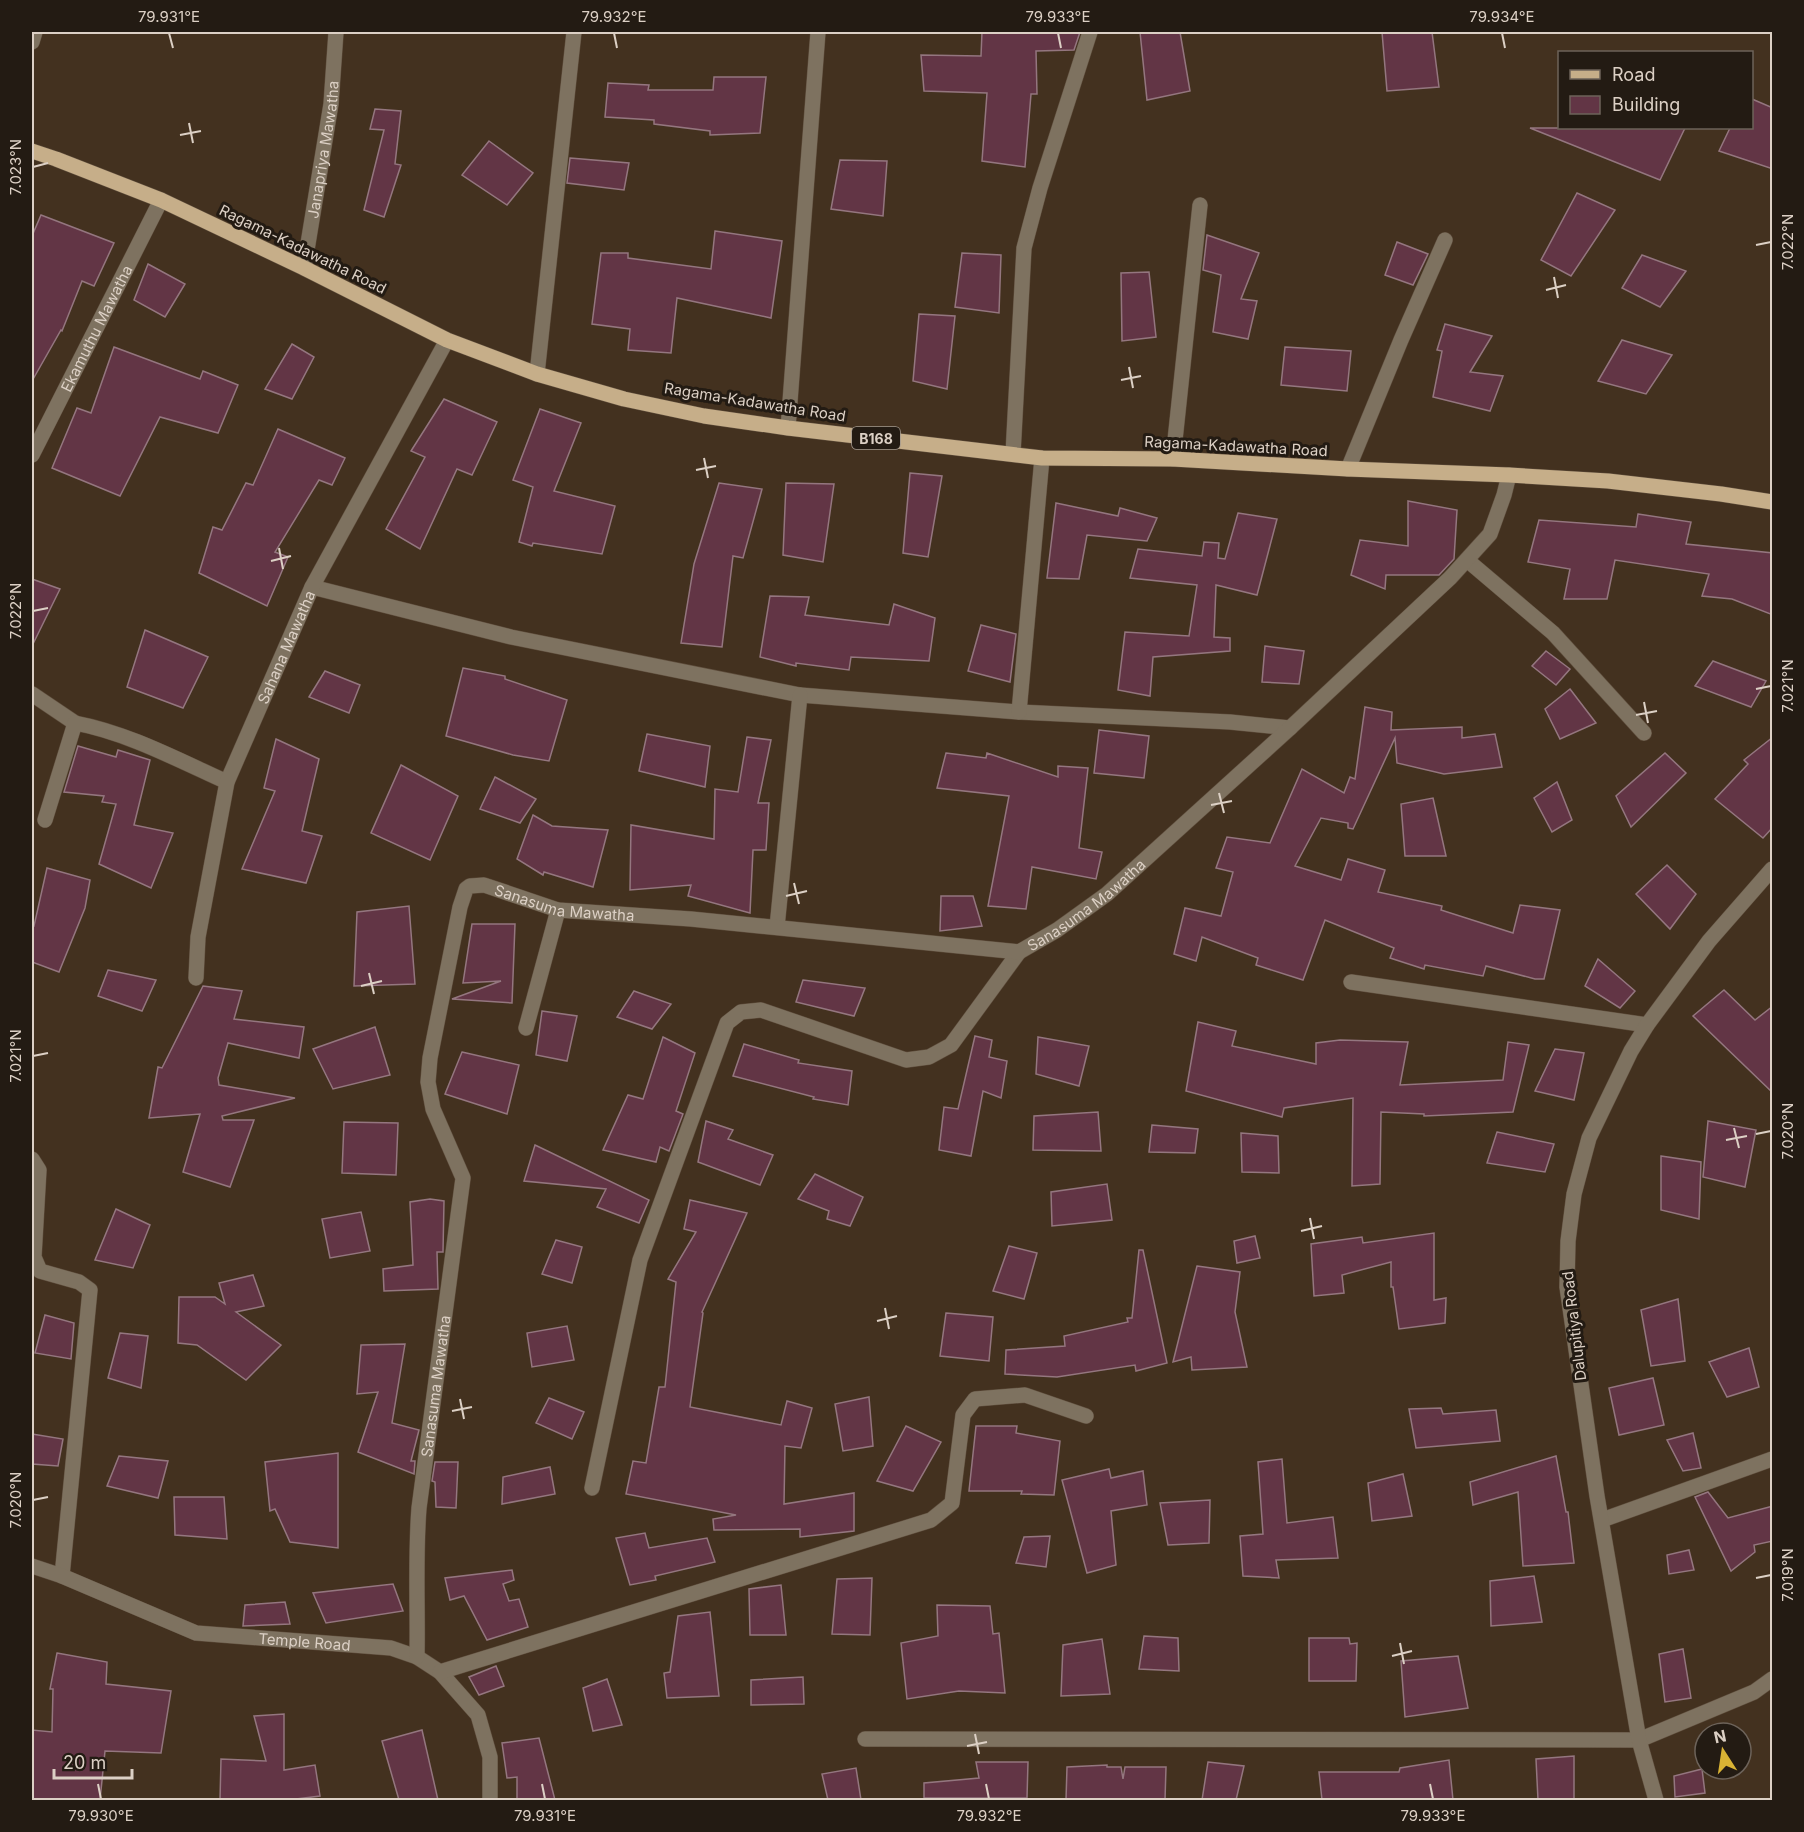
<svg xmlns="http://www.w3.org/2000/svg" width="1804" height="1832" viewBox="0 0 1804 1832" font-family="Inter,sans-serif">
  <rect width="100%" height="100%" fill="#43311f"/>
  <g fill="#623545" stroke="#94767f" stroke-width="1.5">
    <path d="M982,32H1080L1074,50L1036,51L1037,94H1031L1025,167L982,161L987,93L924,91L921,55L981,56Z"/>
    <path d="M1140,32H1180L1190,91L1147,100Z"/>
    <path d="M1382,32H1432L1439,87L1387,91Z"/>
    <path d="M714,77H766L760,133L710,135V131L654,124V120L605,117L608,83L649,85L648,90H713Z"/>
    <path d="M1752,99L1773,108V169L1719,151L1730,128H1752Z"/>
    <path d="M375,109L401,111L395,164L401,165L384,217L364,210L384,130L370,129Z"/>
    <path d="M1530,128H1685L1660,180Z"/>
    <path d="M489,141L533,173L507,205L462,175Z"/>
    <path d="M570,158L629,163L624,190L567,183Z"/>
    <path d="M840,160L887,161L883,216L831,209Z"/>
    <path d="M1577,193L1615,210L1571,276L1541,260Z"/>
    <path d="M41,215L114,243L94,286L82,281L62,331L61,330L32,381V236Z"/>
    <path d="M715,231L782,241L771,318L677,298L671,353L628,350L630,329L592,324L601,253H628V258L711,269Z"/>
    <path d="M1207,235L1259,253L1241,299L1257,301L1248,339L1213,332L1221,275L1203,270Z"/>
    <path d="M1397,242L1428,254L1413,285L1385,275Z"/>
    <path d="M962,253L1001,255L999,313L955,307Z"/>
    <path d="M1642,255L1686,271L1660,307L1622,288Z"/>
    <path d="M148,264L185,284L165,317L134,300Z"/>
    <path d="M1149,272L1156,337L1122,341L1121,273Z"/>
    <path d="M919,314L955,316L947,389L913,381Z"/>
    <path d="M1445,324L1492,336L1470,372L1503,376L1490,411L1433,397L1442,351L1437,350Z"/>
    <path d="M1622,340L1672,355L1646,394L1598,381Z"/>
    <path d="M292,344L314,357L292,399L265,389Z"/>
    <path d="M114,347L200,379L203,371L238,385L218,433L160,417L120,496L52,468L77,408L91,413Z"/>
    <path d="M1285,347L1351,351L1347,391L1281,385Z"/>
    <path d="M444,399L497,422L472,475L457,469L420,549L386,529L425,457L411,451Z"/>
    <path d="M540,409L581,423L554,491L615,506L602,554L533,543L532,546L519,542L533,487L513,480Z"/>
    <path d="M278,429L345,458L332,485L319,480L275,552L288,557L267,606L199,573L213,527L222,530L246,483L253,485Z"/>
    <path d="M910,473L942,476L928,557L903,553Z"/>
    <path d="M719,483L762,489L743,558L733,556L722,647L681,643L694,564Z"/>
    <path d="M786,483L834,484L823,562L783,555Z"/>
    <path d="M1408,501L1457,510L1454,559L1439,575H1386L1385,589L1351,575L1360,540L1408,546Z"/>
    <path d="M1056,503L1118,516L1120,508L1157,518L1147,541L1087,535L1079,579L1047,578Z"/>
    <path d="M1238,513L1277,519L1257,595L1216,585L1214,637L1230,638V651L1153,657L1150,696L1118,690L1125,632L1189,636L1197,585L1130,578L1138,549L1202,556L1204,542L1219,543L1218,558L1225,559Z"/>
    <path d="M1638,514L1691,522L1686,544L1773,553V615L1732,599L1702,596L1709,574L1615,560L1607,599H1564L1570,569L1528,562L1539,520L1636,527Z"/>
    <path d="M32,579L60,589L32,646Z"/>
    <path d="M770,596L809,597L805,615L889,625L894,604L935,618L929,661L851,657L849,670L796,663V666L760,657Z"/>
    <path d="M981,625L1016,634L1010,682L968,671Z"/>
    <path d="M145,630L208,657L183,708L127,687Z"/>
    <path d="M1265,646L1304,651L1299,684L1262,682Z"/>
    <path d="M1546,651L1570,669L1556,685L1532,666Z"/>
    <path d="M1713,661L1766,681L1751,707L1695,686Z"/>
    <path d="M463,668L505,676V679L567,700L549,761L513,755L446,736Z"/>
    <path d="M325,671L360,685L349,713L309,697Z"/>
    <path d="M1570,689L1596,723L1560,739L1545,709Z"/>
    <path d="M1365,707L1392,712L1391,730L1462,727V738L1495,734L1502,767L1444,774L1397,763L1395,738L1353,829L1348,828V823L1321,818L1295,866L1341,880L1348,859L1385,870L1378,892L1442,906L1441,910L1513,933L1520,905L1560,910L1544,979H1535L1486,966L1483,976L1425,965L1424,969L1390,958L1394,948L1325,920L1303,980L1256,965L1258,958L1202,937L1196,961L1174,954L1185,908L1221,916L1233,872L1216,868L1227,837L1270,843L1302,769L1344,793L1350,777L1355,779Z"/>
    <path d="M1099,730L1149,736L1144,778L1094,773Z"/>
    <path d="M647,734L710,746L705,787L639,771Z"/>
    <path d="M747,737L771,740L758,803H769L766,850H753L750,913L688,896L691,885L630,890L631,825L714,839L715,789L738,792Z"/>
    <path d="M1773,737V827L1763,838L1715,799L1748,764L1744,760Z"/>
    <path d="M276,739L319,759L302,831L322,836L306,883L242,869L275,791L264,788Z"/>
    <path d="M78,746L116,757L118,750L150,760L134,825L173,833L151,888L99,864L116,804L102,802L104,796L64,792Z"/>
    <path d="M946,753L986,758L987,753L1058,777V766L1088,768L1079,848L1102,852L1096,879L1032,867L1026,909L988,906L1009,796L937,788Z"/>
    <path d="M1665,753L1686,773L1631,827L1616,796Z"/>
    <path d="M401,765L458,796L430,860L371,833Z"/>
    <path d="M495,777L536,799L520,823L480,809Z"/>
    <path d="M1557,782L1572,820L1552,832L1534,798Z"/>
    <path d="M1433,798L1446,856H1405L1401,804Z"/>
    <path d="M533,815L552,826L608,830L593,887L544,872L543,875L517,859Z"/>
    <path d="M1667,865L1696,894L1670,929L1636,894Z"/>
    <path d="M47,868L90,880L85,908L59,972L32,962V925L34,926Z"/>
    <path d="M941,896H973L982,926L940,931Z"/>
    <path d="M409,906L415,984L354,986L357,912Z"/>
    <path d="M472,924H515L512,1003L452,999L501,981L463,983Z"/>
    <path d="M1598,959L1635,991L1620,1008L1585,986Z"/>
    <path d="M108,970L156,980L142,1011L98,996Z"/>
    <path d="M803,980L865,988L854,1016L796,1002Z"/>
    <path d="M203,986L242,991L234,1019L304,1027L299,1058L228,1043L218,1078L219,1085L295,1098L222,1116L223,1120H254L230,1187L183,1172L200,1114L149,1118L158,1067L162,1068Z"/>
    <path d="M1724,990L1755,1020L1773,1006V1093L1693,1016Z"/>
    <path d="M634,991L671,1004L652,1029L617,1017Z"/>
    <path d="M542,1011L577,1016L567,1061L536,1055Z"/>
    <path d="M1198,1022L1236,1031L1232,1046L1316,1064V1043L1340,1040L1408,1042L1400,1085L1503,1080L1508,1042L1529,1045L1513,1112L1424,1116V1114L1381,1112L1380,1184L1352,1186L1353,1098L1284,1108L1282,1117L1186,1091Z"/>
    <path d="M375,1027L390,1075L333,1089L313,1049Z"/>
    <path d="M975,1036L992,1040L989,1057L1007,1061L1001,1098L983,1091L971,1156L939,1150L944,1107L958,1109Z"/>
    <path d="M663,1037L695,1053L676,1111L683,1114L669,1151L660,1147L656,1162L603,1150L628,1095L643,1099Z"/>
    <path d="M1038,1037L1089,1046L1079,1086L1036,1074Z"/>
    <path d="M744,1044L799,1060L798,1063L852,1071L848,1105L813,1099L814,1097L733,1076Z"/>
    <path d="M1555,1049L1584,1053L1574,1100L1535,1091Z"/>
    <path d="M462,1052L519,1065L507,1114L445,1094Z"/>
    <path d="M1098,1112L1101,1151L1033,1150L1034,1116Z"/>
    <path d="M706,1121L733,1130L728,1139L773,1155L760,1185L698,1162Z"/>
    <path d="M1708,1121L1756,1130L1745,1187L1703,1177Z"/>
    <path d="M344,1122L398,1123L396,1175L342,1173Z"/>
    <path d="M1152,1125L1198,1129L1195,1153L1149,1152Z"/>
    <path d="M1497,1132L1554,1144L1545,1172L1487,1163Z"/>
    <path d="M1241,1133L1278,1136L1279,1173L1242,1172Z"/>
    <path d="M535,1145L649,1200L639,1223L597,1207L606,1189L524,1181Z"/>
    <path d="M1661,1156L1701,1162L1699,1219L1661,1210Z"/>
    <path d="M815,1174L863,1197L850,1226L827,1219L829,1211L798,1199Z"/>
    <path d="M1107,1184L1112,1220L1052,1226L1051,1192Z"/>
    <path d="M430,1199L444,1201L443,1252H437L438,1289L384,1291L383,1269L413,1265L410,1202Z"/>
    <path d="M690,1200L747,1213L702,1312L703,1313L690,1407L781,1425L787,1401L812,1408L801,1448L785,1446L784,1504L854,1493V1531L800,1537V1529L714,1530L713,1519L736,1515L626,1494L633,1461L646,1463L659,1387H665L676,1282L668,1279L696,1232L684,1229Z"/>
    <path d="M116,1209L150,1225L133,1268L95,1260Z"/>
    <path d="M361,1212L370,1251L330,1258L322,1219Z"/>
    <path d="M1434,1233V1300L1446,1298L1445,1323L1399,1329L1393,1287H1391V1262L1342,1275L1344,1293L1314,1296L1311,1244L1362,1237L1363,1243Z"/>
    <path d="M1255,1236L1260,1258L1237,1263L1234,1241Z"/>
    <path d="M556,1240L582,1247L572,1283L542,1274Z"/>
    <path d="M1009,1246L1037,1253L1024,1299L993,1291Z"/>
    <path d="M1139,1250H1143L1167,1363L1136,1371L1135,1365L1057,1377L1005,1374L1006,1350L1065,1346L1064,1336L1128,1322L1127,1318H1132Z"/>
    <path d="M1197,1266L1240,1272L1235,1312L1247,1367L1192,1370L1191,1357L1173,1362Z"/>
    <path d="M253,1275L264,1306L236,1312L281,1345L246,1380L197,1345L178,1343L179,1297H215L225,1304L219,1283Z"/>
    <path d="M1678,1299L1685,1361L1651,1366L1641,1310Z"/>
    <path d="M946,1313L993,1317L989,1361L940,1356Z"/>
    <path d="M45,1315L74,1323L71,1359L35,1353Z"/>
    <path d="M567,1326L574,1360L532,1367L527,1333Z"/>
    <path d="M120,1333L148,1336L141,1388L108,1378Z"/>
    <path d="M405,1344L392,1423L419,1430L411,1461H415L414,1474L358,1452L378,1392L357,1394L361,1345Z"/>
    <path d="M1749,1348L1759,1387L1727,1397L1709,1362Z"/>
    <path d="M1653,1378L1664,1425L1619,1435L1609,1388Z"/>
    <path d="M869,1397L873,1446L843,1451L835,1404Z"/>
    <path d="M549,1398L584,1412L572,1439L536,1423Z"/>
    <path d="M1441,1408L1443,1414L1496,1410L1500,1441L1416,1448L1409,1409Z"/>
    <path d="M906,1426L941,1442L913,1491L877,1481Z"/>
    <path d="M976,1426H1017L1016,1433L1060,1441L1054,1495L1021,1494L1022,1491H969Z"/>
    <path d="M1693,1433L1701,1468L1683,1471L1667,1440Z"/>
    <path d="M32,1434L63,1439L58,1466L32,1464Z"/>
    <path d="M338,1453V1548L290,1542L275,1509L270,1511L265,1462Z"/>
    <path d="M119,1456L168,1461L158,1498L107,1486Z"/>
    <path d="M1556,1456L1566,1512H1568L1574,1563L1523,1566L1518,1492L1473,1505L1470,1482Z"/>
    <path d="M1282,1459L1287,1523L1333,1517L1338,1558L1276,1560L1279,1578L1243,1576L1240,1536L1263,1534L1258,1462Z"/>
    <path d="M435,1462H458L456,1508L436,1507L435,1482L432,1481Z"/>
    <path d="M550,1467L555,1494L502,1504L503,1477Z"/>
    <path d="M1109,1469L1111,1478L1143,1471L1147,1505L1111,1511L1116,1565L1087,1573L1062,1480Z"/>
    <path d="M1403,1474L1412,1516L1372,1521L1368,1483Z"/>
    <path d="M1708,1492L1728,1518L1773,1506V1541L1754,1545L1755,1552L1731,1571L1695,1497Z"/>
    <path d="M174,1497H224L227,1539L175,1535Z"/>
    <path d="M1210,1500L1209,1543L1168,1545L1160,1503Z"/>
    <path d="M645,1533L649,1548L707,1538L715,1562L655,1576L656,1580L630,1585L616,1538Z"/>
    <path d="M1050,1536L1046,1567L1016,1563L1024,1537Z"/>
    <path d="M1689,1550L1694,1570L1669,1574L1667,1555Z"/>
    <path d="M512,1570L514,1580L503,1584L509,1601L519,1599L528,1627L487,1640L464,1596L450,1600L445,1578Z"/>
    <path d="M1534,1576L1542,1622L1491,1626L1490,1581Z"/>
    <path d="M872,1578L870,1635L832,1634L837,1579Z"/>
    <path d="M393,1584L403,1611L326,1623L313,1593Z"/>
    <path d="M781,1585L786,1635H750L749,1589Z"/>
    <path d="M285,1602L290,1624L243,1626L245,1605Z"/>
    <path d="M937,1605L990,1606L993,1634L999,1633L1005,1693L959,1691L907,1699L901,1643L938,1636Z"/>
    <path d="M710,1612L719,1696L667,1698L664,1673L670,1672L678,1616Z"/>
    <path d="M1144,1636L1178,1638L1179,1671L1139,1669Z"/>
    <path d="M1309,1638H1349L1350,1644L1357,1643L1356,1681H1309Z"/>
    <path d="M1102,1639L1110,1694L1061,1696L1063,1645Z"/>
    <path d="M1683,1649L1691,1698L1665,1702L1659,1654Z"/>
    <path d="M57,1653L107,1662L106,1684L171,1691L161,1753L105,1751L100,1800H32V1730L52,1732L53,1689H50Z"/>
    <path d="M1458,1656L1468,1708L1405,1717L1401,1661Z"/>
    <path d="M496,1666L504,1686L479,1695L469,1677Z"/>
    <path d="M803,1677L804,1704L751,1705V1680Z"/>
    <path d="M607,1679L622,1725L593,1731L583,1688Z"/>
    <path d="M284,1714V1770L315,1765L320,1796L288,1800H220L221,1759L266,1761L254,1716Z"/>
    <path d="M422,1730L438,1800H399L382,1741Z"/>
    <path d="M539,1738L555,1800H517V1777L507,1778L502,1743Z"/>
    <path d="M1574,1756V1800H1538L1536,1759Z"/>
    <path d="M1449,1760L1453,1800H1322L1319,1772H1399L1400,1768Z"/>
    <path d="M976,1762H1028L1027,1798H924V1783L979,1778Z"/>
    <path d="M1208,1762L1244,1766L1236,1800H1202Z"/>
    <path d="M1107,1765V1767H1121L1123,1779L1125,1767H1166L1165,1800H1066L1067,1767Z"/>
    <path d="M856,1768L861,1800H828L822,1774Z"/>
    <path d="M1702,1769L1705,1793L1675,1797L1674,1776Z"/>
  </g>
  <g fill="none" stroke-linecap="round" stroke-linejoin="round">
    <g stroke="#5f4e3d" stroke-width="16">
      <g id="minor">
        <path d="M32,42L35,32"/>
        <path id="s1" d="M304,268L331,104L336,32"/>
        <path d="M537,374L574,32"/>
        <path d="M788,428L818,32"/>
        <path d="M1013,454L1024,248L1040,188L1090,32"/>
        <path id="s2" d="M32,455L161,200"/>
        <path d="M1173,459L1200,205"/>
        <path d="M1348,469L1401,340L1445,240"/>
        <path d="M1467,560L1553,633L1644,733"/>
        <path d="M312,587L511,637L800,695L1019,712L1230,722L1290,728"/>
        <path d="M32,694L75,723"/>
        <path d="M1019,712L1042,458"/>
        <path d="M45,820L75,723C128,733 178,760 227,782"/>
        <path d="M777,927L800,695"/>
        <path id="s3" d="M196,978L198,937L227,782L312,587L447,340"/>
        <path d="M1351,982L1647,1025"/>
        <path d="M526,1028L558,910"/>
        <path d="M32,1159L39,1170L34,1257L40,1271L79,1282L90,1290L62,1576"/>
        <path d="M592,1488L640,1260L727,1023L741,1012L761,1010L906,1060L929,1057L951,1045L1019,952"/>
        <path d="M1602,1520L1772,1459"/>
        <path id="s4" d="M32,1566L62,1576L196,1633L391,1648L417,1657L440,1672L478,1715L490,1757V1800"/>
        <path id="s5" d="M417,1657C418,1607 415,1558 419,1508L463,1178L433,1109L428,1082L430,1058L460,907L466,889L470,886L484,885L558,910L691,919L1019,952L1057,930L1107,894L1290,728L1450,578L1490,534L1504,495L1509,475"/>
        <path d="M440,1672L931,1520L952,1503L963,1415L975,1399L1025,1395L1086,1416"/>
        <path d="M865,1739L1639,1740L1754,1692L1772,1679"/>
        <path d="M1656,1800L1639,1740L1597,1496L1567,1287L1568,1241L1574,1194L1589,1138L1631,1051L1647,1025L1709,941L1772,869"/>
      </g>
    </g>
    <g stroke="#5f4e3d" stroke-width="16">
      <path id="major" d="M32,151L56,159L161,200L304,268L447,340L537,374L624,399L704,416L788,428L1042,458L1173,459L1348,469L1509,475L1608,481L1721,494L1772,502"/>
    </g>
    <use href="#minor" stroke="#7e7260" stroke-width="15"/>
    <use href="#major" stroke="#c6ae89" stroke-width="15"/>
  </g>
  <path fill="none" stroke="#dcd0c5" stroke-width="2" d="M169,33L173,48M614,33L617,48M1058,33L1061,48M1502,33L1505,48M189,123L193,143M180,135L201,131M33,167L48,163M1756,245L1771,242M1554,277L1558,298M1546,290L1566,285M1129,367L1133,388M1121,380L1141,376M704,458L708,478M696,470L716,466M279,548L283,569M271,561L291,556M33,611L48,608M1756,689L1771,686M1644,702L1648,723M1636,715L1657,711M1219,793L1224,813M1211,805L1232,801M794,883L799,904M786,896L807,891M369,973L374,994M361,986L382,981M33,1056L48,1053M1734,1128L1739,1148M1756,1134L1771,1131M1726,1140L1747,1136M1310,1218L1314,1239M1301,1231L1322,1226M885,1308L889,1329M877,1321L897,1316M460,1399L464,1419M452,1411L472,1407M33,1500L48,1497M1756,1578L1771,1575M1400,1643L1404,1664M1392,1656L1412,1651M975,1734L979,1754M967,1746L987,1742M98,1784L101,1799M542,1784L545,1799M986,1784L989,1799M1430,1784L1433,1799"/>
  <g text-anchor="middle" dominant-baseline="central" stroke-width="6" stroke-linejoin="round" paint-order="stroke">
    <rect fill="#231b13" stroke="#a49a90" stroke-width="1.5" x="852" y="427" width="48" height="22" rx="4.5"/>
    <g font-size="14" font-weight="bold" fill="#dcd0c5">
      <text x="876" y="438">B168</text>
    </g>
    <g font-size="15" fill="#dcd0c5" stroke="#231b13">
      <text stroke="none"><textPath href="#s1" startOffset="120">Janapriya Mawatha</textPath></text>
      <text transform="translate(303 249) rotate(26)">Ragama-Kadawatha Road</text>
      <text stroke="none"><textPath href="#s2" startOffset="142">Ekamuthu Mawatha</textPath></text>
      <text transform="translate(755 402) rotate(9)">Ragama-Kadawatha Road</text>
      <text transform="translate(1236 446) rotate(3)">Ragama-Kadawatha Road</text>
      <text stroke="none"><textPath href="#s3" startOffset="346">Sahana Mawatha</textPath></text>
      <text stroke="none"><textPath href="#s5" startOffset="884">Sanasuma Mawatha</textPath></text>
      <text stroke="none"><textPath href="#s5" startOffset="1424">Sanasuma Mawatha</textPath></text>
      <text transform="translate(1574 1326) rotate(-97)">Dalupitiya Road</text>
      <text stroke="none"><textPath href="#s5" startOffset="272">Sanasuma Mawatha</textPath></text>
      <text stroke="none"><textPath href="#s4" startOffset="286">Temple Road</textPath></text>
    </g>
  </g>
  <rect width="1804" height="1832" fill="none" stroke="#231b13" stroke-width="66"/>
  <rect x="1558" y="51" width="195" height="78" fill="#231b13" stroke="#6d635a" stroke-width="1.5"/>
  <rect x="1570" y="70" width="30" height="9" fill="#c6ae89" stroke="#6d635a" stroke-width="1.5"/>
  <text x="1612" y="81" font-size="18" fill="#dcd0c5">Road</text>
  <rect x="1570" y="96" width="30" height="18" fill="#623545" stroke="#6d635a" stroke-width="1.5"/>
  <text x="1612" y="111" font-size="18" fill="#dcd0c5">Building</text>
  <g transform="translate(1723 1751) rotate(348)"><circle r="28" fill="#231b13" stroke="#6d635a" stroke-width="1.5"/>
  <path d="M0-4.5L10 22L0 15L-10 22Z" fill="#d9b334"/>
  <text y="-9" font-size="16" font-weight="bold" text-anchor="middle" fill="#dcd0c5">N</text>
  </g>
  <path d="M54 1769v9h78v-9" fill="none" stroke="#dcd0c5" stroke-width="3"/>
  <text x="63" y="1769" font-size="18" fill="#dcd0c5" stroke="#231b13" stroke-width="4.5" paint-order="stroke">20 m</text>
  <rect x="33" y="33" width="1738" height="1766" fill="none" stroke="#dcd0c5" stroke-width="2"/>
  <g font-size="15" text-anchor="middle" fill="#dcd0c5">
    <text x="169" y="22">79.931°E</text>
    <text x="614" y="22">79.932°E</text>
    <text x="1058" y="22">79.933°E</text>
    <text x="1502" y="22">79.934°E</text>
    <text transform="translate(16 167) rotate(-90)" y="5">7.023°N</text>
    <text transform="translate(1788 242) rotate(-90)" y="5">7.022°N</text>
    <text transform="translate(16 611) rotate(-90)" y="5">7.022°N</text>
    <text transform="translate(1788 686) rotate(-90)" y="5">7.021°N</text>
    <text transform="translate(16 1056) rotate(-90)" y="5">7.021°N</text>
    <text transform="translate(1788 1131) rotate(-90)" y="5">7.020°N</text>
    <text transform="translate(16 1500) rotate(-90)" y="5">7.020°N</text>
    <text transform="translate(1788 1575) rotate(-90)" y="5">7.019°N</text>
    <text x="101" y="1821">79.930°E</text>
    <text x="545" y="1821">79.931°E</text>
    <text x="989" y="1821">79.932°E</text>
    <text x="1433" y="1821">79.933°E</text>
  </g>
</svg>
